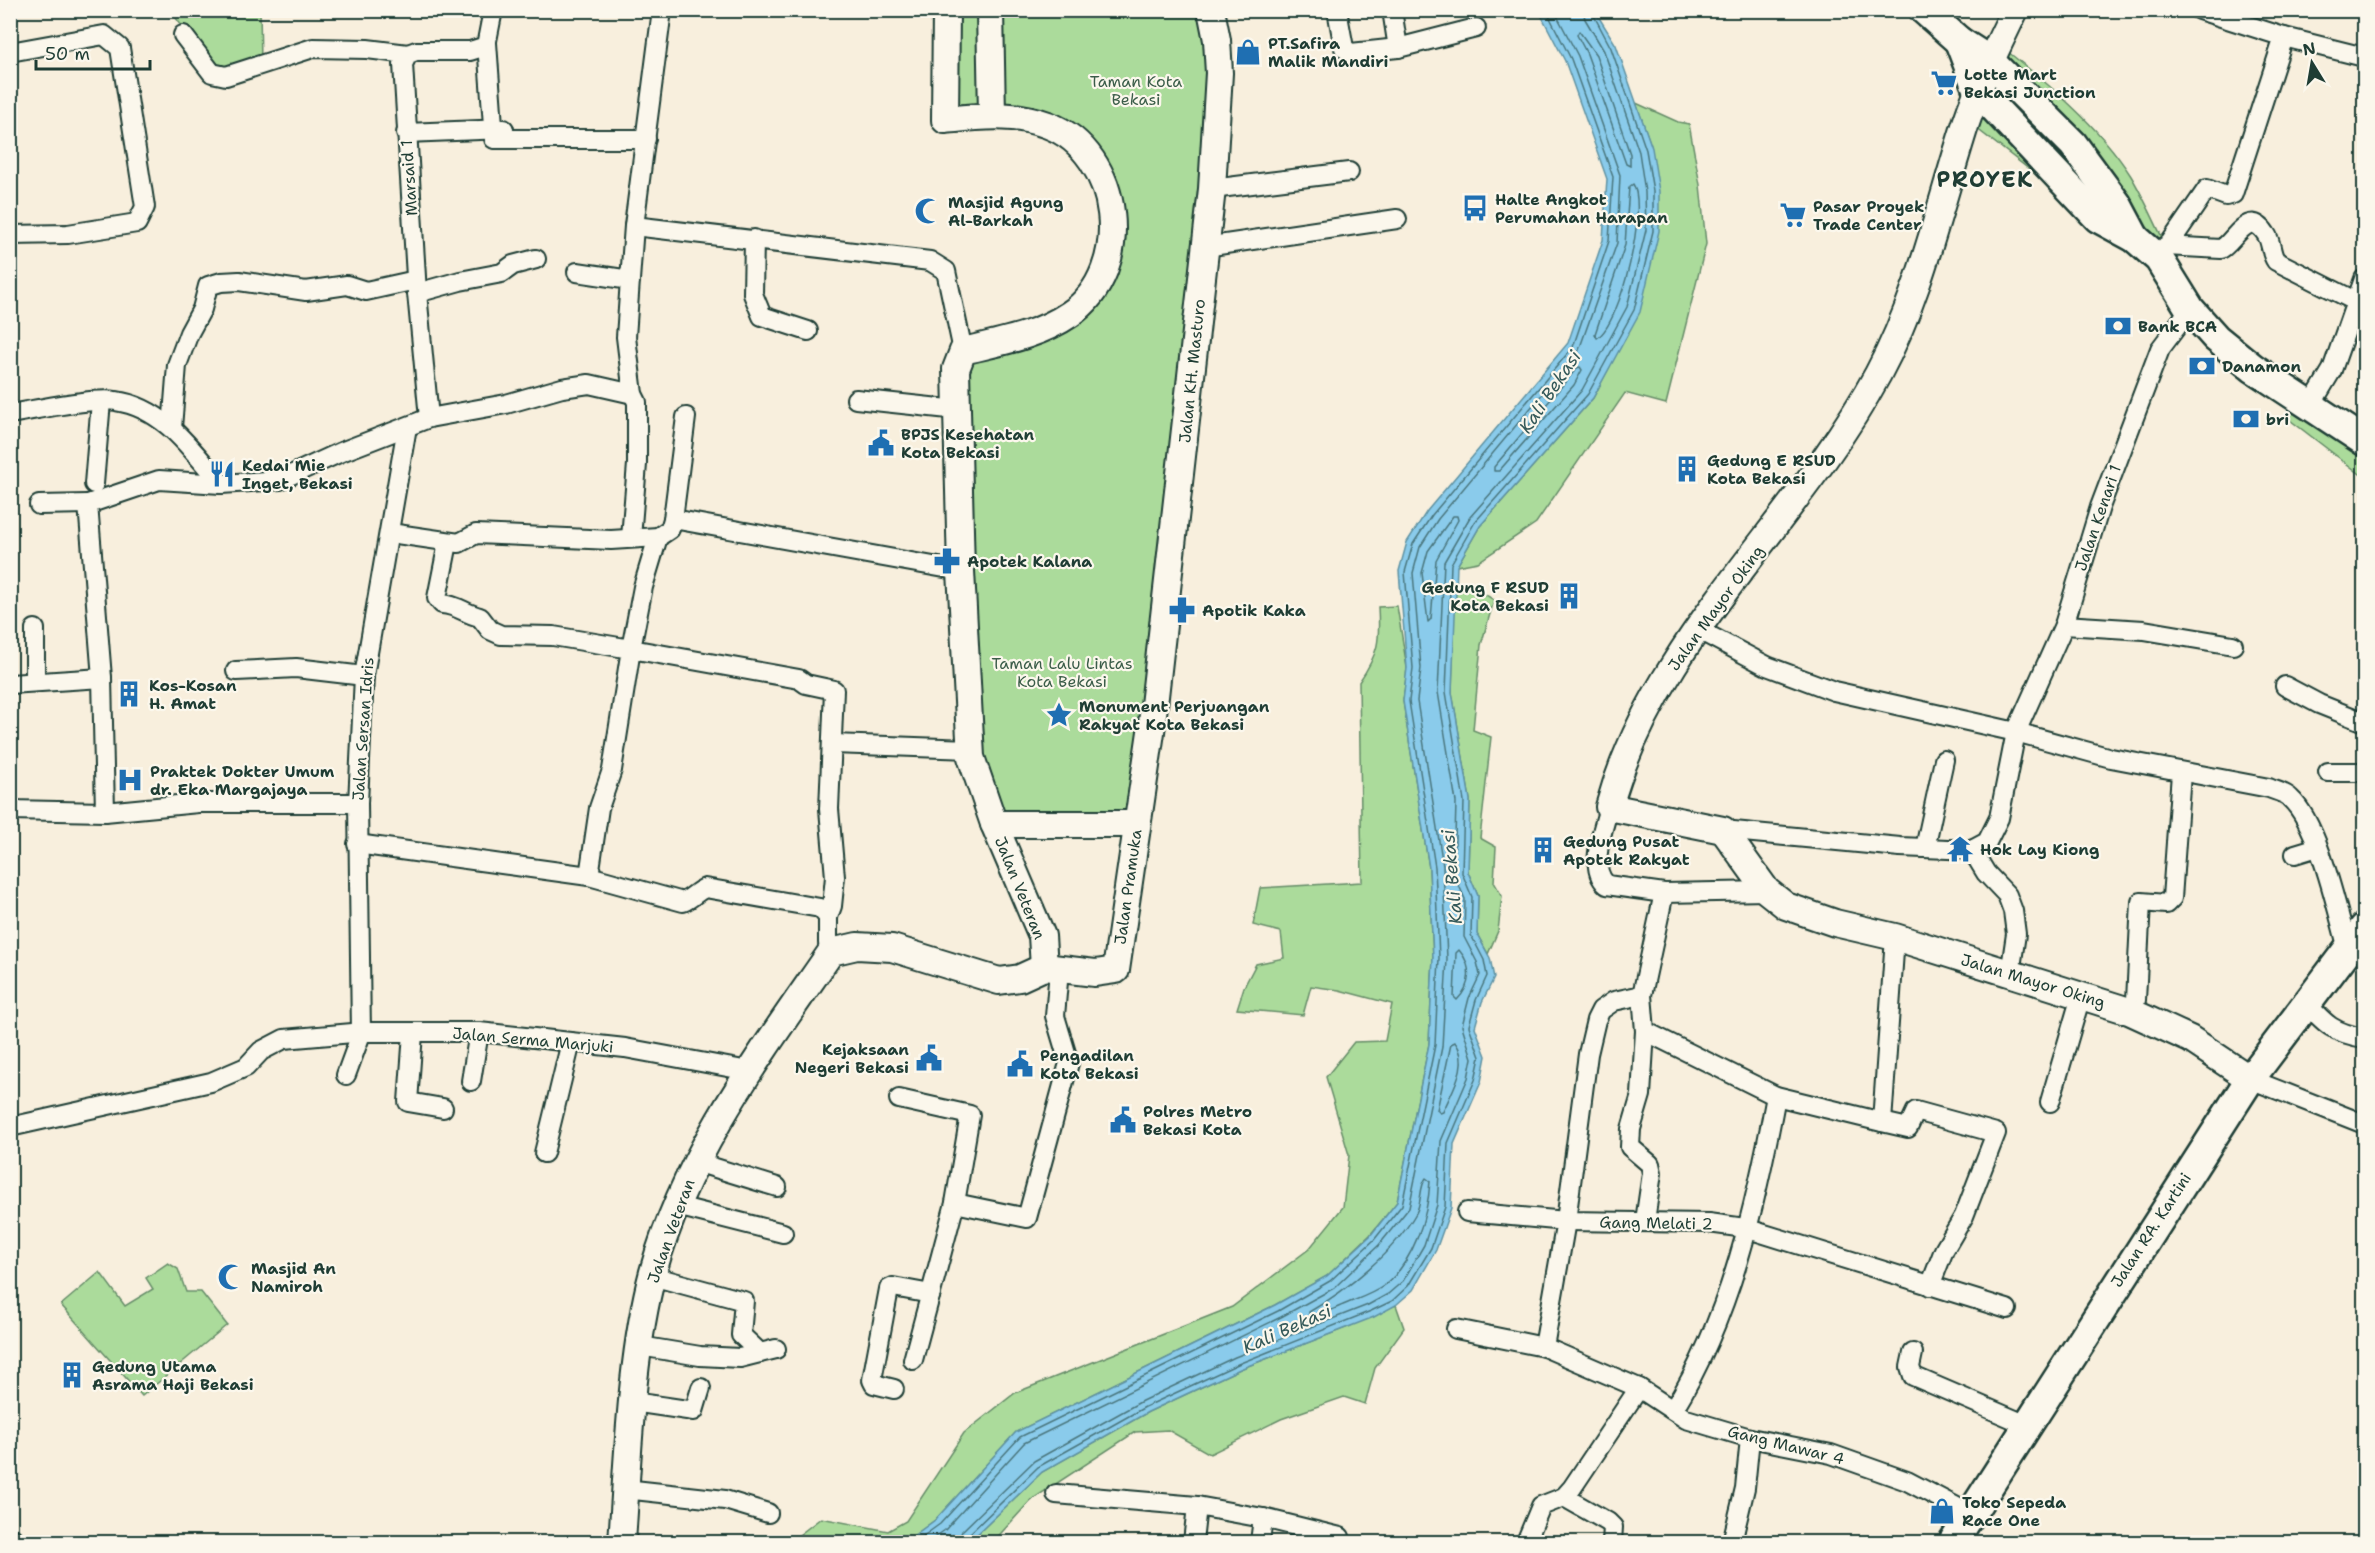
<svg xmlns="http://www.w3.org/2000/svg" width="2375" height="1553" viewBox="0 0 2375 1553" font-family="'Shantell Sans',sans-serif">
  <rect width="100%" height="100%" fill="#f8efdd"/>
  <filter id="ink" filterUnits="userSpaceOnUse"><feTurbulence type="fractalNoise" baseFrequency=".0167" numOctaves="2"/><feDisplacementMap in="SourceGraphic" scale="12" xChannelSelector="R" yChannelSelector="G"/><feConvolveMatrix kernelMatrix="1 2 1 2 8 2 1 2 1" color-interpolation-filters="sRGB"/></filter>
  <g filter="url(#ink)">
    <g fill="#abdb9b" stroke="#658c68" stroke-width="1.5">
      <path d="M171,11H260L261,62L230,72L206,60Z"/>
      <path d="M946,11H1210L1219,64L1136,824H994L971,757L956,369L1041,331L1102,274L1107,191L1050,126L945,120Z"/>
      <path d="M1998,44C2045,81 2099,125 2131,176C2144,198 2155,222 2166,246L2084,212L1967,121Z"/>
      <path d="M1636,103L1678,122L1689,124L1700,185L1706,244L1666,404L1625,393L1536,523L1478,562L1457,566L1480,526L1593,398L1610,366L1651,146Z"/>
      <path d="M2294,395L2364,441V477L2286,417Z"/>
      <path d="M1472,586L1494,600L1481,645L1473,730L1491,737L1480,838L1496,847L1494,882L1502,896L1498,931L1488,954L1477,934L1478,896L1468,872L1470,800L1452,692L1455,589Z"/>
      <path d="M1397,606L1407,668L1403,701L1429,868L1433,958L1429,1044L1397,1202L1370,1235L1327,1276L1275,1305L1016,1432L935,1520L905,1542H790L821,1518L888,1531L906,1521L964,1433L1015,1393L1232,1307L1309,1249L1343,1207L1349,1155L1326,1077L1354,1042L1385,1041L1392,1004L1339,990L1311,986L1303,1015L1237,1009L1244,987L1256,964L1284,958L1281,932L1253,925L1260,888L1362,882L1359,682C1379,653 1380,641 1378,607Z"/>
      <path d="M168,1263L178,1269L186,1292H201L227,1325L142,1396L61,1305L100,1272L125,1306L153,1289L146,1278Z"/>
      <path d="M1396,1305L1404,1328L1375,1368L1365,1404L1344,1397L1281,1419L1210,1454L1168,1430L1135,1432L1031,1500L993,1542H969L1042,1472L1148,1412L1240,1369L1348,1327Z"/>
    </g>
    <path fill="#8acbeb" stroke="#5f92a2" stroke-width="1.5" d="M1539,11H1595L1616,45L1652,148L1659,191V231L1640,312L1593,398L1480,526L1457,566L1452,692L1470,800L1468,872L1478,896L1477,934L1490,958L1494,978L1482,1002L1475,1027L1486,1056L1481,1082L1454,1144L1451,1208L1436,1250L1413,1290L1396,1305L1374,1317L1240,1369L1148,1412L1042,1472L969,1542H905L935,1520L1016,1432L1275,1305L1327,1276L1370,1236L1397,1202L1429,1044L1433,958L1429,868L1403,701L1407,668L1399,571L1407,542L1427,511L1568,343L1603,240L1607,179L1565,61Z"/>
    <g fill="none" stroke-linecap="round" stroke-linejoin="round">
      <g stroke="#4a767d" stroke-width="1.5">
        <path d="M1579,31L1596,55L1630,154V166L1626,164L1587,54L1577,35Z"/>
        <path d="M1633,184C1648,207 1621,324 1597,338L1595,334L1625,245L1629,187Z"/>
        <path d="M1577,368L1580,367L1582,370L1574,385L1499,471H1494V467Z"/>
        <path d="M1453,516H1457L1458,520L1436,560L1431,619L1428,622L1422,573L1428,551Z"/>
        <path d="M1459,950C1473,966 1471,986 1457,1000L1454,997L1456,953Z"/>
        <path d="M1455,1042C1471,1063 1452,1090 1443,1112L1440,1113L1437,1110L1451,1044Z"/>
        <path d="M1426,1178L1430,1181C1428,1217 1413,1262 1385,1285C1373,1294 1357,1299 1343,1305C1333,1309 1319,1317 1309,1317V1312C1346,1291 1395,1251 1416,1213C1422,1203 1419,1187 1426,1178Z"/>
        <path d="M915,1542L940,1524L1020,1437L1278,1311L1330,1281L1374,1240L1402,1205L1435,1045L1439,958L1435,867L1409,701L1413,668L1405,572L1413,544L1432,515L1573,347L1609,241L1613,177L1571,59L1546,10"/>
        <path d="M928,1542L945,1530L1024,1443L1281,1317L1334,1288L1379,1245L1409,1208L1442,1047L1447,959L1443,866L1417,701L1421,668L1413,573L1420,547L1438,519L1579,350L1617,243L1620,175L1578,56L1554,10"/>
        <path d="M958,1542L962,1531L1034,1461L1142,1401L1235,1357L1368,1305L1388,1294L1403,1281L1424,1245L1437,1205L1441,1141L1468,1078L1472,1058L1462,1026L1469,998L1480,975L1477,962L1464,937L1465,899L1454,874L1456,802L1438,692L1444,562L1470,517L1582,390L1627,307L1646,230L1645,192L1639,152L1604,51L1585,19L1583,10"/>
        <path d="M965,1542L967,1536L1038,1467L1145,1407L1238,1364L1371,1311L1392,1301L1408,1286L1431,1248L1445,1207L1448,1143L1475,1080L1480,1057L1469,1026L1476,1000L1487,976L1484,960L1471,935L1472,897L1462,873L1464,801L1446,692L1451,564L1475,522L1588,394L1634,310L1653,231V191L1646,150L1611,48L1591,10"/>
      </g>
      <g stroke="#1f3d34" stroke-width="22">
        <g id="street">
          <path d="M1337,10L1344,48L1351,53L1398,48L1476,28"/>
          <path d="M1392,10L1398,48"/>
          <path d="M2199,10L2284,37L2364,57"/>
          <path d="M183,35L212,73L226,76L313,48L367,49L408,54"/>
          <path d="M487,43L494,139H646"/>
          <path d="M10,52L104,35L120,48L145,207L137,223L68,234L10,235"/>
          <path d="M406,133L504,129"/>
          <path d="M1212,189L1349,172"/>
          <path d="M634,226L930,261L946,271L963,351"/>
          <path d="M754,239L753,294L762,316L808,331"/>
          <path d="M2166,246L2221,249C2234,243 2248,206 2266,234C2272,242 2270,253 2276,261L2357,302"/>
          <path d="M1205,247L1397,219"/>
          <path d="M2159,259L2207,189L2226,196L2233,194L2284,37"/>
          <path d="M577,272L630,280"/>
          <path d="M417,293L460,281L502,273L513,265L536,259"/>
          <path d="M856,399L958,410"/>
          <path d="M2311,405L2332,370L2364,279"/>
          <path d="M10,414C35,410 94,397 116,401C164,408 192,450 221,484L280,480L341,452L429,418L506,404L562,388L589,384L633,394"/>
          <path d="M429,418L417,293L403,64L408,54L416,51H470L486,46L493,10"/>
          <path d="M172,428L177,365L189,333L202,309L208,286L221,282L239,281L306,291L347,285L366,291L416,280"/>
          <path d="M94,484L101,401"/>
          <path d="M39,505L88,504"/>
          <path d="M673,519L686,417"/>
          <path d="M390,533L459,543L476,534L611,540L658,537L670,529L673,519L961,571"/>
          <path d="M658,537L643,587L631,649L799,679L806,684L834,690L829,809L835,877L832,906L828,917"/>
          <path d="M631,538L637,464V402L633,394L626,337L630,280L634,226L662,10"/>
          <path d="M448,543L437,598L442,604C458,605 465,614 480,617L490,630L501,635L553,636L631,649L612,770L599,808L589,876"/>
          <path d="M2064,625L2144,630L2233,645"/>
          <path d="M1697,629L1767,666L1834,691L2016,732L2111,758L2269,788C2276,791 2286,793 2290,798C2319,824 2337,910 2348,949"/>
          <path d="M236,671L296,668L364,676"/>
          <path d="M102,678L88,504L159,480L221,484"/>
          <path d="M35,682V629"/>
          <path d="M10,684L102,678L105,812"/>
          <path d="M2285,686L2319,704L2364,722"/>
          <path d="M833,744L970,749"/>
          <path d="M2328,772H2364"/>
          <path d="M1609,807C1604,828 1587,868 1607,885L1664,893L1767,891"/>
          <path d="M10,810L105,812L198,803H358"/>
          <path d="M1723,830L1900,847L1972,850L1987,842L1999,818L2016,732L2064,625L2100,507L2160,349L2190,309"/>
          <path d="M357,844L589,876L683,902C692,898 696,892 705,888L820,908L828,917V943L831,952"/>
          <path d="M1925,848L1944,760"/>
          <path d="M1972,850L1986,873L2007,895L2013,911L2016,934L2010,974"/>
          <path d="M2295,854L2318,847"/>
          <path d="M1664,893L1642,995L1645,1031L1776,1096L1882,1122L1895,937"/>
          <path d="M2306,1003C2326,1025 2334,1033 2364,1038"/>
          <path d="M2129,1011L2136,1000L2141,902L2166,904L2172,898L2181,773"/>
          <path d="M413,1033L408,1102L443,1108"/>
          <path d="M346,1075L361,1034L358,803L364,676L407,427"/>
          <path d="M2250,1079L2364,1124"/>
          <path d="M471,1081L479,1032"/>
          <path d="M899,1099L970,1115L955,1203L913,1360"/>
          <path d="M2050,1102L2081,996"/>
          <path d="M1882,1122L1908,1128L1916,1111L1996,1133L1964,1216L1944,1250L1930,1286"/>
          <path d="M10,1127L211,1082L246,1067L261,1051L284,1039L364,1032H479L625,1048L749,1071"/>
          <path d="M544,1153L571,1042"/>
          <path d="M696,1162L777,1187"/>
          <path d="M955,1203L1027,1218L1069,1063L1055,1016L1059,970"/>
          <path d="M677,1206L783,1233"/>
          <path d="M1467,1212L1566,1221L1709,1223L1745,1228L2007,1309"/>
          <path d="M1645,1221L1652,1173L1650,1164L1630,1147L1631,1129L1641,1095L1645,1031"/>
          <path d="M652,1276L744,1301L741,1335L760,1353"/>
          <path d="M1456,1329L1544,1347L1639,1388L1686,1419L1750,1438L1831,1454L1907,1481L1970,1514"/>
          <path d="M640,1346L700,1356L740,1358L776,1349"/>
          <path d="M1544,1347L1566,1221L1588,1054L1596,1020L1601,1010L1614,1001L1642,995"/>
          <path d="M1913,1353L1910,1367L1913,1376L2027,1425"/>
          <path d="M894,1389L874,1384L872,1380L889,1289L893,1287L931,1294"/>
          <path d="M633,1402L694,1411L701,1388"/>
          <path d="M1673,1410C1731,1316 1756,1204 1776,1096"/>
          <path d="M625,1489L725,1500L768,1513"/>
          <path d="M1056,1494L1197,1506L1263,1518L1340,1537"/>
          <path d="M1564,1497L1608,1522L1613,1527L1612,1542"/>
          <path d="M1193,1542L1197,1506"/>
          <path d="M1260,1542L1263,1518"/>
          <path d="M1526,1542L1541,1506L1564,1497L1572,1488L1639,1388"/>
          <path d="M1732,1542L1745,1488L1750,1438"/>
        </g>
      </g>
      <g stroke="#1f3d34" stroke-width="30">
        <g id="secondary">
          <path d="M946,10L945,120C981,116 1013,112 1048,125C1122,153 1135,270 1070,314C1038,336 999,342 963,351L956,369L961,571L971,757L994,824L1042,936L1044,967"/>
          <path d="M990,10L992,115"/>
          <path d="M2015,10C1997,47 1979,84 1966,123C1939,207 1920,296 1878,374C1797,524 1655,639 1609,807L1723,830L1767,891L1786,906L1835,923L1895,937L2129,1011L2190,1039L2250,1079"/>
          <path d="M994,824H1136"/>
          <path d="M1044,967L1095,973L1116,970L1151,732L1212,189L1219,73L1217,40L1211,10"/>
          <path d="M10,1542H11"/>
          <path d="M622,1542C628,1457 631,1354 653,1272C686,1153 762,1052 831,952L857,946L892,948L999,981L1020,978L1044,967"/>
        </g>
      </g>
      <g stroke="#1f3d34" stroke-width="33">
        <g id="primary">
          <path d="M1924,10L1959,41L1990,61L2073,144L2117,204L2135,238"/>
          <path d="M1959,41L1978,91L2098,218L2135,238L2159,259L2190,309L2216,338L2253,368L2364,441"/>
          <path d="M1953,1542L2250,1079L2364,928"/>
        </g>
      </g>
      <use href="#street" stroke="#fbf7ec" stroke-width="18"/>
      <use href="#secondary" stroke="#fbf7ec" stroke-width="26"/>
      <use href="#primary" stroke="#fbf7ec" stroke-width="28"/>
    </g>
  </g>
  <defs>
    <g id="shop-bare" transform="scale(2.07)"><path d="M-5-2.5h2.3a2.7 3.5 0 0 1 5.4 0H5L5.5 6h-11ZM-1.5-2.5h3a1.5 2.3 0 0 0-3 0Z" fill="#1f6fb2" stroke="#fbf7ec" stroke-width="2.5" paint-order="stroke"/></g>
    <g id="supermarket-bare" transform="scale(2.07)"><path d="M-6-5.5h2.5l.6 2H6L4.5 2H-2.5L-4.4-4H-6ZM-1.5 3.2a1.3 1.3 0 1 0 .1 0ZM3 3.2a1.3 1.3 0 1 0 .1 0Z" fill="#1f6fb2" stroke="#fbf7ec" stroke-width="2.5" paint-order="stroke"/></g>
    <g id="bus-bare" transform="scale(2.07)"><path d="M-5-6H5V4H4V6H2V4H-2V6H-4V4H-5ZM-3.5-4V0h7V-4ZM-3.5 1.2v1.5H-2V1.2ZM2 1.2v1.5H3.5V1.2Z" fill="#1f6fb2" stroke="#fbf7ec" stroke-width="2.5" paint-order="stroke"/></g>
    <g id="mosque-bare" transform="scale(2.07)"><path d="M3.5-4.9A6 6 0 1 0 3.5 4.9A5 5 0 1 1 3.5-4.9Z" fill="#1f6fb2" stroke="#fbf7ec" stroke-width="2.5" paint-order="stroke"/></g>
    <g id="bank-bare" transform="scale(2.07)"><path d="M-6-4H6V4H-6ZM0-2.3a2.3 2.3 0 1 0 0 4.6a2.3 2.3 0 1 0 0-4.6Z" fill="#1f6fb2" stroke="#fbf7ec" stroke-width="2.5" paint-order="stroke"/></g>
    <g id="civic-bare" transform="scale(2.07)"><path d="M-.6-6.5H3V-4.5H.6V-3L4-1V1h2V6H-6V1h2V-1L-.6-3ZM-1.2 2.5V6h2.4V2.5Z" fill="#1f6fb2" stroke="#fbf7ec" stroke-width="2.5" paint-order="stroke"/></g>
    <g id="building-bare" transform="scale(2.07)"><path d="M-4-6H4V6H1V3H-1V6H-4ZM-2.5-4.3h1.7v1.8h-1.7ZM.8-4.3h1.7v1.8H.8ZM-2.5-1h1.7V.8h-1.7ZM.8-1h1.7V.8H.8Z" fill="#1f6fb2" stroke="#fbf7ec" stroke-width="2.5" paint-order="stroke"/></g>
    <g id="restaurant-bare" transform="scale(2.07)"><path d="M-5-6h1v4h1v-4h1v4h1v-4h1v5L-1.5 .5V6h-2V.5L-5-1ZM5-6V6H3V1.5H1.5Q1.5-4 5-6Z" fill="#1f6fb2" stroke="#fbf7ec" stroke-width="2.5" paint-order="stroke"/></g>
    <g id="pharmacy-bare" transform="scale(2.07)"><path d="M-2-6h4v4h4v4h-4v4h-4v-4h-4v-4h4Z" fill="#1f6fb2" stroke="#fbf7ec" stroke-width="2.5" paint-order="stroke"/></g>
    <g id="sight-bare" transform="scale(2.07)"><path d="M0-6L1.8-2.2L6-1.7L2.9 1.2L3.7 5.4L0 3.3L-3.7 5.4L-2.9 1.2L-6-1.7L-1.8-2.2Z" fill="#1f6fb2" stroke="#fbf7ec" stroke-width="2.5" paint-order="stroke"/></g>
    <g id="hospital-bare" transform="scale(2.07)"><path d="M-5-5h3v3.5h4V-5h3V5h-3V1.5h-4V5h-3Z" fill="#1f6fb2" stroke="#fbf7ec" stroke-width="2.5" paint-order="stroke"/></g>
    <g id="temple-bare" transform="scale(2.07)"><path d="M0-6L5-2H3V0L6.5 2.5H4V6H1.5V3h-3V6H-4V2.5H-6.5L-3 0V-2H-5Z" fill="#1f6fb2" stroke="#fbf7ec" stroke-width="2.5" paint-order="stroke"/></g>
  </defs>
  <g fill-rule="evenodd">
    <use href="#shop-bare" x="1248" y="52"/>
    <use href="#supermarket-bare" x="1944" y="83"/>
    <use href="#bus-bare" x="1475" y="208"/>
    <use href="#mosque-bare" x="928" y="211"/>
    <use href="#supermarket-bare" x="1793" y="215"/>
    <use href="#bank-bare" x="2118" y="326"/>
    <use href="#bank-bare" x="2202" y="366"/>
    <use href="#bank-bare" x="2246" y="419"/>
    <use href="#civic-bare" x="881" y="443"/>
    <use href="#building-bare" x="1687" y="469"/>
    <use href="#restaurant-bare" x="222" y="474"/>
    <use href="#pharmacy-bare" x="947" y="561"/>
    <use href="#building-bare" x="1569" y="596"/>
    <use href="#pharmacy-bare" x="1182" y="610"/>
    <use href="#building-bare" x="129" y="694"/>
    <use href="#sight-bare" x="1059" y="715"/>
    <use href="#hospital-bare" x="130" y="780"/>
    <use href="#temple-bare" x="1960" y="849"/>
    <use href="#building-bare" x="1543" y="850"/>
    <use href="#civic-bare" x="929" y="1058"/>
    <use href="#civic-bare" x="1020" y="1064"/>
    <use href="#civic-bare" x="1123" y="1120"/>
    <use href="#mosque-bare" x="231" y="1277"/>
    <use href="#building-bare" x="72" y="1375"/>
    <use href="#shop-bare" x="1942" y="1511"/>
  </g>
  <g text-anchor="middle" dominant-baseline="central" stroke-width="4.5" stroke-linejoin="round" paint-order="stroke">
    <g font-size="16" font-weight="bold" fill="#1f3d34" stroke="#fbf7ec" text-anchor="start">
      <text x="1268" y="43">PT.Safira<tspan x="1268" dy="18">Malik Mandiri</tspan></text>
      <text x="1964" y="74">Lotte Mart<tspan x="1964" dy="18">Bekasi Junction</tspan></text>
      <text x="1495" y="199">Halte Angkot<tspan x="1495" dy="18">Perumahan Harapan</tspan></text>
      <text x="948" y="202">Masjid Agung<tspan x="948" dy="18">Al-Barkah</tspan></text>
      <text x="1813" y="206">Pasar Proyek<tspan x="1813" dy="18">Trade Center</tspan></text>
      <text x="2138" y="326">Bank BCA</text>
      <text x="2222" y="366">Danamon</text>
      <text x="2266" y="419">bri</text>
      <text x="901" y="434">BPJS Kesehatan<tspan x="901" dy="18">Kota Bekasi</tspan></text>
      <text x="1707" y="460">Gedung E RSUD<tspan x="1707" dy="18">Kota Bekasi</tspan></text>
      <text x="242" y="465">Kedai Mie<tspan x="242" dy="18">Inget, Bekasi</tspan></text>
      <text x="967" y="561">Apotek Kalana</text>
      <text x="1549" y="587" text-anchor="end">Gedung F RSUD<tspan x="1549" dy="18">Kota Bekasi</tspan></text>
      <text x="1202" y="610">Apotik Kaka</text>
      <text x="149" y="685">Kos-Kosan<tspan x="149" dy="18">H. Amat</tspan></text>
      <text x="1079" y="706">Monument Perjuangan<tspan x="1079" dy="18">Rakyat Kota Bekasi</tspan></text>
      <text x="150" y="771">Praktek Dokter Umum<tspan x="150" dy="18">dr. Eka Margajaya</tspan></text>
      <text x="1563" y="841">Gedung Pusat<tspan x="1563" dy="18">Apotek Rakyat</tspan></text>
      <text x="1980" y="849">Hok Lay Kiong</text>
      <text x="909" y="1049" text-anchor="end">Kejaksaan<tspan x="909" dy="18">Negeri Bekasi</tspan></text>
      <text x="1040" y="1055">Pengadilan<tspan x="1040" dy="18">Kota Bekasi</tspan></text>
      <text x="1143" y="1111">Polres Metro<tspan x="1143" dy="18">Bekasi Kota</tspan></text>
      <text x="251" y="1268">Masjid An<tspan x="251" dy="18">Namiroh</tspan></text>
      <text x="92" y="1366">Gedung Utama<tspan x="92" dy="18">Asrama Haji Bekasi</tspan></text>
      <text x="1962" y="1502">Toko Sepeda<tspan x="1962" dy="18">Race One</tspan></text>
    </g>
    <g font-size="16" fill="#3b5d49" stroke="#fbf7ec">
      <text x="1136" y="81">Taman Kota<tspan x="1136" dy="18">Bekasi</tspan></text>
      <text x="1062" y="663">Taman Lalu Lintas<tspan x="1062" dy="18">Kota Bekasi</tspan></text>
    </g>
    <g font-size="16" fill="#1f3d34" stroke="#fbf7ec">
      <text transform="translate(409 178) rotate(-94)">Marsaid 1</text>
      <text transform="translate(1192 371) rotate(-84)">Jalan KH. Masturo</text>
      <text transform="translate(2098 518) rotate(-71)">Jalan Kenari 1</text>
      <text transform="translate(1716 608) rotate(-54)">Jalan Mayor Oking</text>
      <text transform="translate(363 729) rotate(-86)">Jalan Sersan Idris</text>
      <text transform="translate(1128 887) rotate(-82)">Jalan Pramuka</text>
      <text transform="translate(1020 888) rotate(68)">Jalan Veteran</text>
      <text transform="translate(2033 981) rotate(17)">Jalan Mayor Oking</text>
      <text transform="translate(533 1040) rotate(5)">Jalan Serma Marjuki</text>
      <text transform="translate(1656 1223) rotate(1)">Gang Melati 2</text>
      <text transform="translate(2151 1230) rotate(-57)">Jalan RA. Kartini</text>
      <text transform="translate(671 1231) rotate(-70)">Jalan Veteran</text>
      <text transform="translate(1786 1445) rotate(14)">Gang Mawar 4</text>
    </g>
    <g font-size="18" font-style="italic" fill="#345959" stroke="#fbf7ec">
      <text transform="translate(1550 392) rotate(-56)">Kali Bekasi</text>
      <text transform="translate(1452 877) rotate(-95)">Kali Bekasi</text>
      <text transform="translate(1287 1329) rotate(-24)">Kali Bekasi</text>
    </g>
    <g font-size="22" font-weight="bold" letter-spacing="1.5" fill="#1f3d34" stroke="#fbf7ec">
      <text x="1985" y="179">PROYEK</text>
    </g>
  </g>
  <rect width="2375" height="1553" fill="none" stroke="#fbf7ec" stroke-width="36"/>
  <rect x="18" y="18" width="2339" height="1517" fill="none" stroke="#1f3d34" stroke-width="2" filter="url(#ink)"/>
  <g transform="translate(2312 63) rotate(349)" stroke="#fbf7ec" stroke-width="4.5" paint-order="stroke">
  <path d="M0-4.5L10 22L0 15L-10 22Z" fill="#1f3d34"/>
  <text y="-9" font-size="16" font-weight="bold" text-anchor="middle" fill="#1f3d34">N</text>
  </g>
  <path d="M36 60v9h114v-9" fill="none" stroke="#1f3d34" stroke-width="3"/>
  <text x="45" y="60" font-size="18" fill="#1f3d34" stroke="#fbf7ec" stroke-width="4.5" paint-order="stroke">50 m</text>
</svg>
